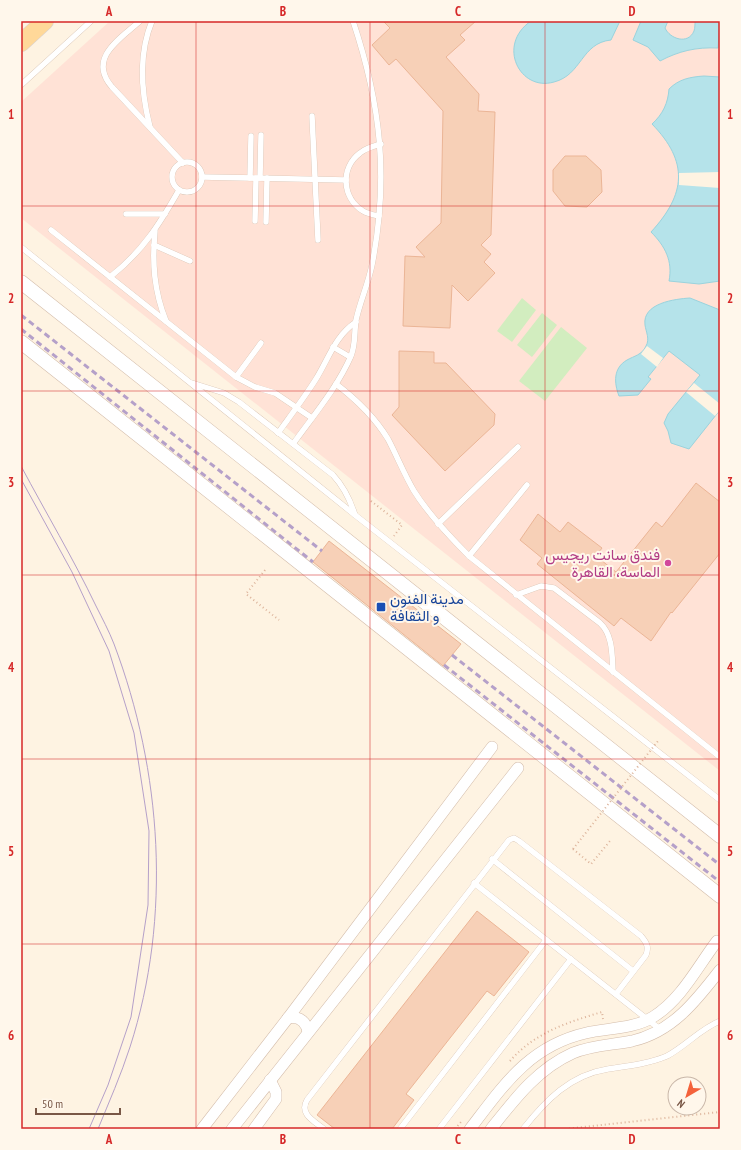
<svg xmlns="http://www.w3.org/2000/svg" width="741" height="1150" viewBox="0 0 741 1150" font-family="'PT Sans Narrow',Vazirmatn,sans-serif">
  <rect width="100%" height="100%" fill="#fef3e2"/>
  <path fill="#ffe2d6" d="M110,21H720V771L21,218V102Z"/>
  <g fill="#d2edbf">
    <path d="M522,298L536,310L512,342L497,331Z"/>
    <path d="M542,313L557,325L532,357L517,345Z"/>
    <path d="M561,327L587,348L545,401L519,381Z"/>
  </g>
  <g fill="#b5e3ea" stroke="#9ad3dd">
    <path d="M531,21H620L611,40C581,43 582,75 554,82C520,92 496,45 531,21Z"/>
    <path d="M641,21H668L665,28C670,39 688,45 694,31C695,28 695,24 695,21H720L718,48C696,47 679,51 660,61L648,47L633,40Z"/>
    <path d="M704,76L720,77V281L699,284L669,281C673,261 665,246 651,232C686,194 689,162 652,124C663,114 668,103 669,89C679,79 690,77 704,76Z"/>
    <path d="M690,298L720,310V410L689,449L671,443L668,431L664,423L668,414L700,375L669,351L648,377L651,379L638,395L619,396C614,383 613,368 627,360C634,356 642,355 646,346C650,339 646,332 645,325C642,303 675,299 690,298Z"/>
  </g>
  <g fill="#fef3e2">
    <path d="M720,172V188L679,185V173Z"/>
    <path d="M647,346L663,358L657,367L641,354Z"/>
    <path d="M694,383L720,404V410L715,416L686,392Z"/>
  </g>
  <g fill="#f7d0b7" stroke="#ebb596">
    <path d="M383,21H476L460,35L465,40L446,57L479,94L478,111L495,112L491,235L481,245L491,254L484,262L495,273L468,301L452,285L450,328L403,326L405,256L425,257L416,247L441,223L443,111L396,59L389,65L372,45L390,28Z"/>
    <path d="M565,156H586L601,170L602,192L587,207L565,206L553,191V170Z"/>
    <path d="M399,351L434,352V363H446L495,414L494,425L445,471L392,415L399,407Z"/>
    <path d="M696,483L720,502V553L672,613L671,612L651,641L621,618L614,626L537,564L542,558L520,540L538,514L560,532L568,522L602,548L596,556L616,572L656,522L662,527Z"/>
    <path d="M329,541L461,644L443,666L313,562Z"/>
    <path d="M477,911L529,952L494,996L487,991L406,1094L414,1100L392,1129H335L317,1115Z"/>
  </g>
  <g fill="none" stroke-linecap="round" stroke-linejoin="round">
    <g stroke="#d3bcaa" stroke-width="6">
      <g id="service">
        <path d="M140,21C120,39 87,58 112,87L183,163"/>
        <path d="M21,85L91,21"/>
        <path d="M312,116L318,240"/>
        <path d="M150,127C141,92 138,55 152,21"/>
        <circle cx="187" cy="177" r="15"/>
        <path d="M202,177L346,180"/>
        <path d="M250,178L251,136"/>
        <path d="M260,178L261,135"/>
        <path d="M126,214H165"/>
        <path d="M379,216C374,215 368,214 363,211C342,198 340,168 360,153C366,148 374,146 381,144"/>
        <path d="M255,221L256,178"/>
        <path d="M266,222L267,178"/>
        <path d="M51,230L236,377L255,387L275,393L312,418"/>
        <path d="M155,231C152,263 154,291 166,321"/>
        <path d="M154,245L190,261"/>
        <path d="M21,247L355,515L720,800"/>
        <path d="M110,277C142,252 159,225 179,190"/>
        <path d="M333,347L350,357"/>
        <path d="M236,377L261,343"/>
        <path d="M192,383L224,393L239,402L333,475C344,487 350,499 355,515"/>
        <path d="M336,384C357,400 374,416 388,439C397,456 404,474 414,491C429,515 449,536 469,556L720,757"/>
        <path d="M278,433C291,415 304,398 316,379C329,358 335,336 356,322"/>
        <path d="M293,444C313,416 337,388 351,356C356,343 354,333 356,320C360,302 368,284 372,265C389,178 381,105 353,21"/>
        <path d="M438,524L518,447"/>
        <path d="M469,556L527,485"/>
        <path d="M516,595L541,586L554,588L600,623C613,635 612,655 613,672"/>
        <path d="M492,859L633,971"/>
        <path d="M474,883L661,1030"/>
        <path d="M324,1129C314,1121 299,1114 307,1100L509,840L514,838L519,841L641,936C647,943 649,947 646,955L616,994"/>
        <path d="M400,1129L546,940"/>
        <path d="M439,1129L571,959"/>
        <path d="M523,1129C546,1100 570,1075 608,1069C628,1066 648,1064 667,1056C686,1046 700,1029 720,1021"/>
      </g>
    </g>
    <g stroke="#d3bcaa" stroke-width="12">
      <g id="minor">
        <path d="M288,1018C299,1016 306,1021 308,1032"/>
        <path d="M202,1129L288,1018L492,747"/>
        <path d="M232,1129L518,768"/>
        <path d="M254,1129L276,1099V1092L270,1080"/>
        <path d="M470,1129C503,1086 529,1046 586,1033C607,1028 634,1029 653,1017C681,1000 698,966 717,941"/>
        <path d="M491,1129C514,1100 537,1069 573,1053C592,1045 612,1045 632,1041C672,1032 696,1001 720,970"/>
      </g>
    </g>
    <g stroke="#d3bcaa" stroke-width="15">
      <g id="tertiary">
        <path d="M21,282L720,836"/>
        <path d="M21,342L720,896"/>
      </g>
    </g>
    <g stroke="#dcd3cf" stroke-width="18">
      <path id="primary" d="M21,43L45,21"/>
    </g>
    <g stroke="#dcb39a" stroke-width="2" stroke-dasharray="1 3" stroke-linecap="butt">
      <path d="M371,501L402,525L394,536"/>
      <path d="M265,570L246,594L279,620"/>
      <path d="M573,849L591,864L610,841"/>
      <path d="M510,1061C534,1033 568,1022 602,1012L603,1019"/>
      <path d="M455,1129L461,1122"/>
      <path d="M565,1129L720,1112"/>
    </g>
    <use href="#service" stroke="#fff" stroke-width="5.5"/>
    <use href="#minor" stroke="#fff" stroke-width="11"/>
    <use href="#tertiary" stroke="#fff" stroke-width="14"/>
    <use href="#primary" stroke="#ffd899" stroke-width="17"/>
    <g stroke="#b5a0c9" stroke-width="1">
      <path d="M21,466C46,513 73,558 96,606C102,618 109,631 114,644C162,771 172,917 130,1047C121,1075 109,1102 98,1129"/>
      <path d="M21,479L72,572L109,651L134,733L149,831L148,905L131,1017L108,1085L89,1129"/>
    </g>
    <g stroke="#b5a0c9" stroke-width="3" stroke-dasharray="6 4" stroke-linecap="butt">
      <path d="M21,315L322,551"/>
      <path d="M21,329L313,562"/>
      <path d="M452,655L720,865"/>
      <path d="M444,665L720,882"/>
    </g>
    <path stroke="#dcb39a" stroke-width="2" stroke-dasharray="1 3" stroke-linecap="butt" d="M573,849L658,741"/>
  </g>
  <path fill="none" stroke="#d62828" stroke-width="1" stroke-opacity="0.55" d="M196,21V1129M370,21V1129M545,21V1129M21,206H720M21,391H720M21,575H720M21,759H720M21,944H720"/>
  <circle fill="#d1479c" stroke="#fff7eb" stroke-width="1.5" cx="668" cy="563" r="4"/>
  <rect fill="#1a4fb4" stroke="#fff7eb" stroke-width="1.5" x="376" y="602" width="10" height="10" rx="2"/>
  <g text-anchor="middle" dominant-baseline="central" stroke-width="4" stroke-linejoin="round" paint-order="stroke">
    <g font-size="15" fill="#b23c85" stroke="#fff7eb" text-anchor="end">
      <text x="660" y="554">فندق سانت ريجيس<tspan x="660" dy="17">الماسة، القاهرة</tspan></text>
    </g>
    <g font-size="15" fill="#164399" stroke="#fff7eb" text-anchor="start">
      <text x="390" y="598">مدينة الفنون<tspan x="390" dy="17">و الثقافة</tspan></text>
    </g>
  </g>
  <rect width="741" height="1150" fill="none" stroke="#fff7eb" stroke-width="44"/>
  <g transform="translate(687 1096) rotate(218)"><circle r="19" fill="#fff7eb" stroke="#c9b7a9"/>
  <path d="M0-3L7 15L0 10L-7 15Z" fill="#f4623b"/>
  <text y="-6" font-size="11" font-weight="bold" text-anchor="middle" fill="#795746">N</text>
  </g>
  <path d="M36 1108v6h84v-6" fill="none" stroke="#795746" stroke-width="2"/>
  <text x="42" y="1108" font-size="12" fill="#795746" stroke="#fff7eb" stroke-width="3" paint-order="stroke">50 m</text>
  <rect x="22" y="22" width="697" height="1106" fill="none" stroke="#d62828" stroke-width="1.5"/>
  <g font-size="13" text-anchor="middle" font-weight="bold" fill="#d62828">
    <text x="109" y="16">A</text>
    <text x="283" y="16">B</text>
    <text x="458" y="16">C</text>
    <text x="632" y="16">D</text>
    <text x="11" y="119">1</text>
    <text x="730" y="119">1</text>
    <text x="11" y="303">2</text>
    <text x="730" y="303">2</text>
    <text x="11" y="487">3</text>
    <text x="730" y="487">3</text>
    <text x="11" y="672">4</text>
    <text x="730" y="672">4</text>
    <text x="11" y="856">5</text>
    <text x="730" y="856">5</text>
    <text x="11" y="1040">6</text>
    <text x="730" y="1040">6</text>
    <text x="109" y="1144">A</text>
    <text x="283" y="1144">B</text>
    <text x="458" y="1144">C</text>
    <text x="632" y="1144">D</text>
  </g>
</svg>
